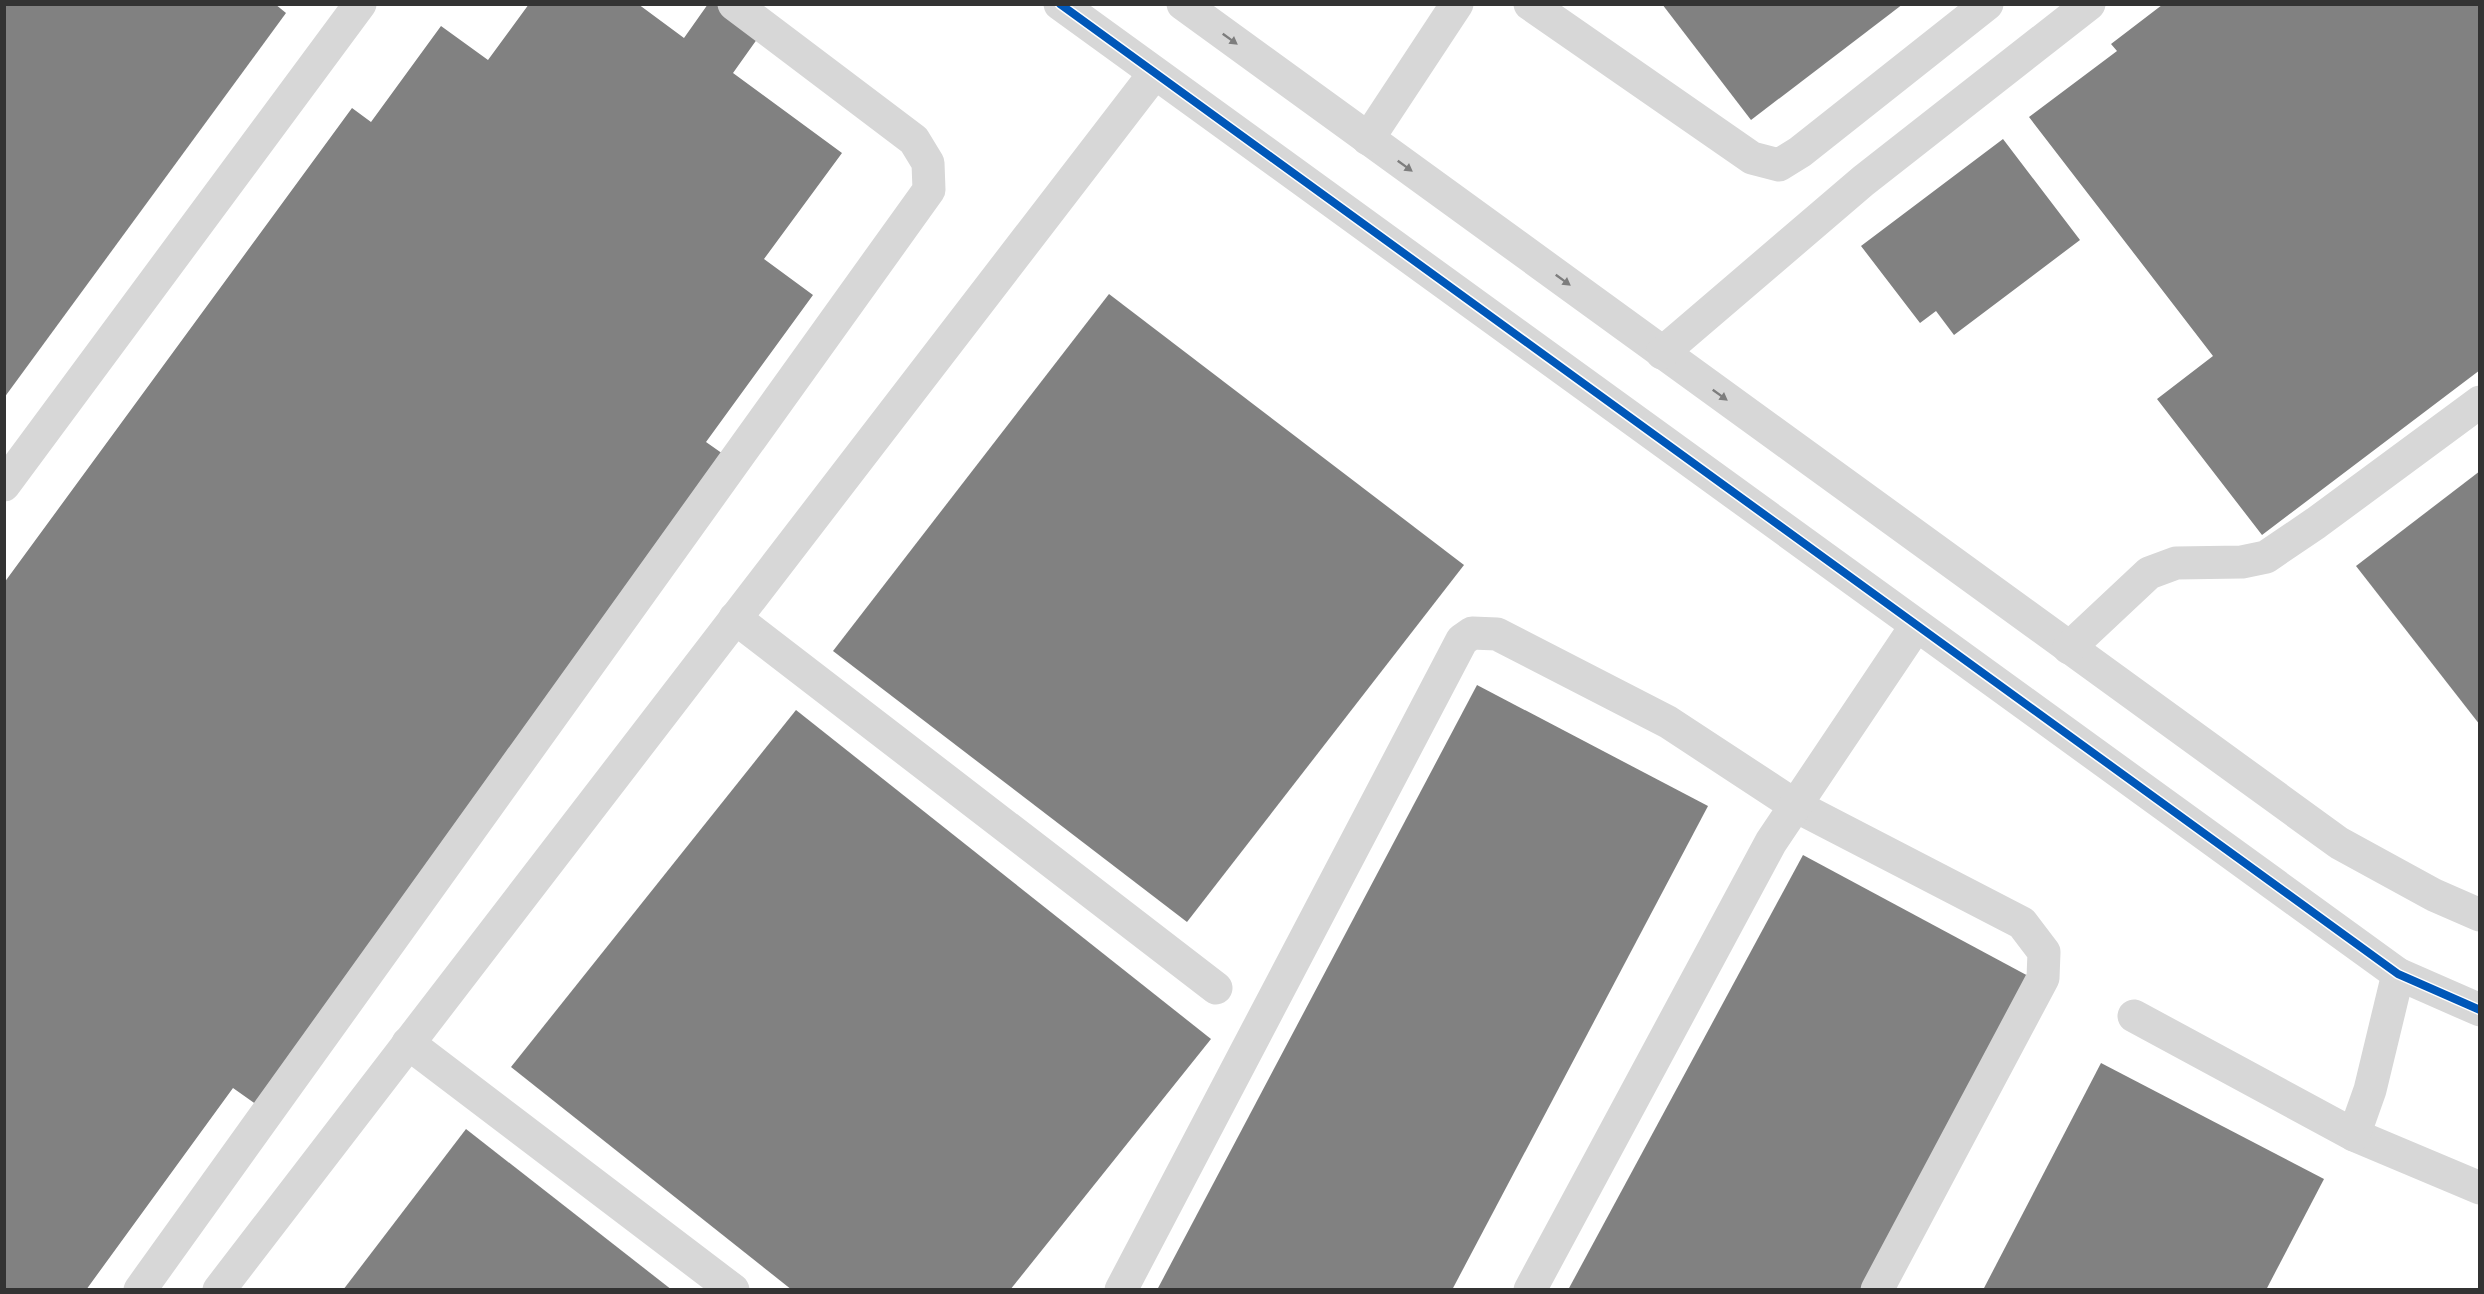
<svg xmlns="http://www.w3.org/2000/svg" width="2484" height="1294" viewBox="0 0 2484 1294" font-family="Barlow,sans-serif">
  <rect width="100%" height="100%" fill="#fff"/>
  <g fill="#818181">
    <path d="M4,4H275L286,13L4,398Z"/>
    <path d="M529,4H638L684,38L708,4H718L760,35L733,73L842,153L764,259L813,295L706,442L733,461L260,1107L233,1088L86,1290H4V583L352,108L371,122L441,26L488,60Z"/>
    <path d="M1662,4H1903L1751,120Z"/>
    <path d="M2162,5H2480V370L2262,535L2157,399L2213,356L2029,117L2117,51L2111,44Z"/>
    <path d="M2003,139L2080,240L1954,335L1936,311L1920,323L1861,246Z"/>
    <path d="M1109,294L1464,565L1187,922L833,651Z"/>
    <path d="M2480,471V725L2356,566Z"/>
    <path d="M1477,685L1708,806L1452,1290H1157Z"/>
    <path d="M796,710L1211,1039L1010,1290H792L511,1067Z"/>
    <path d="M1803,855L2032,978L1864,1290H1568Z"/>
    <path d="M2101,1063L2324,1179L2266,1290H1983Z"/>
    <path d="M466,1129L672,1290H343Z"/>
  </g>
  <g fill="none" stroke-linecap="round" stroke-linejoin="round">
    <g stroke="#d7d7d7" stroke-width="33">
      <path d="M1060,4L2398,974L2480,1010"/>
      <path d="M1183,4L2339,843L2434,895L2480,915"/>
      <path d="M1530,4L1752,158L1779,165L1800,152L1987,4"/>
      <path d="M1368,139L1457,4"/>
      <path d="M1662,353L1863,181L2089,4"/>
      <path d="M4,485L360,4"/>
      <path d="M735,618L1216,988"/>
      <path d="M2069,648L2149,573L2176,563L2242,562L2266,557L2316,523L2480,402"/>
      <path d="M2134,1016L2354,1135L2480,1188"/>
      <path d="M408,1043L733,1290"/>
      <path d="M2354,1135L2370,1090L2398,974"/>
      <path d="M140,1290L929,190L928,163L914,140L734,4"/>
      <path d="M219,1290L1154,74"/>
      <path d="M1121,1290L1462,640L1472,633L1497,634L1668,722L1796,806L2022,923L2044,952L2043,978L1877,1290"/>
      <path d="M1530,1290L1771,842L1916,626"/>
    </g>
    <g stroke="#fff" stroke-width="11">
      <path id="cycleway" d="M1060,4L2398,974L2480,1010"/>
    </g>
    <use href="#cycleway" stroke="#0057b8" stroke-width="8"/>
  </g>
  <defs><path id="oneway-solid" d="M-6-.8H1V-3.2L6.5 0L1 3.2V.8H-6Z" transform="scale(1.5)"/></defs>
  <g fill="#7d7d7d">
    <use href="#oneway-solid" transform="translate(1230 39) rotate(36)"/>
    <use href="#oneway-solid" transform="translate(1405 166) rotate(36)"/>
    <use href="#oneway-solid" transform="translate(1563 280) rotate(36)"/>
    <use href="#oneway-solid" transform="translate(1720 395) rotate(36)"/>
  </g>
  <rect width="2484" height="1294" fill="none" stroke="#333333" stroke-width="12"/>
</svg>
